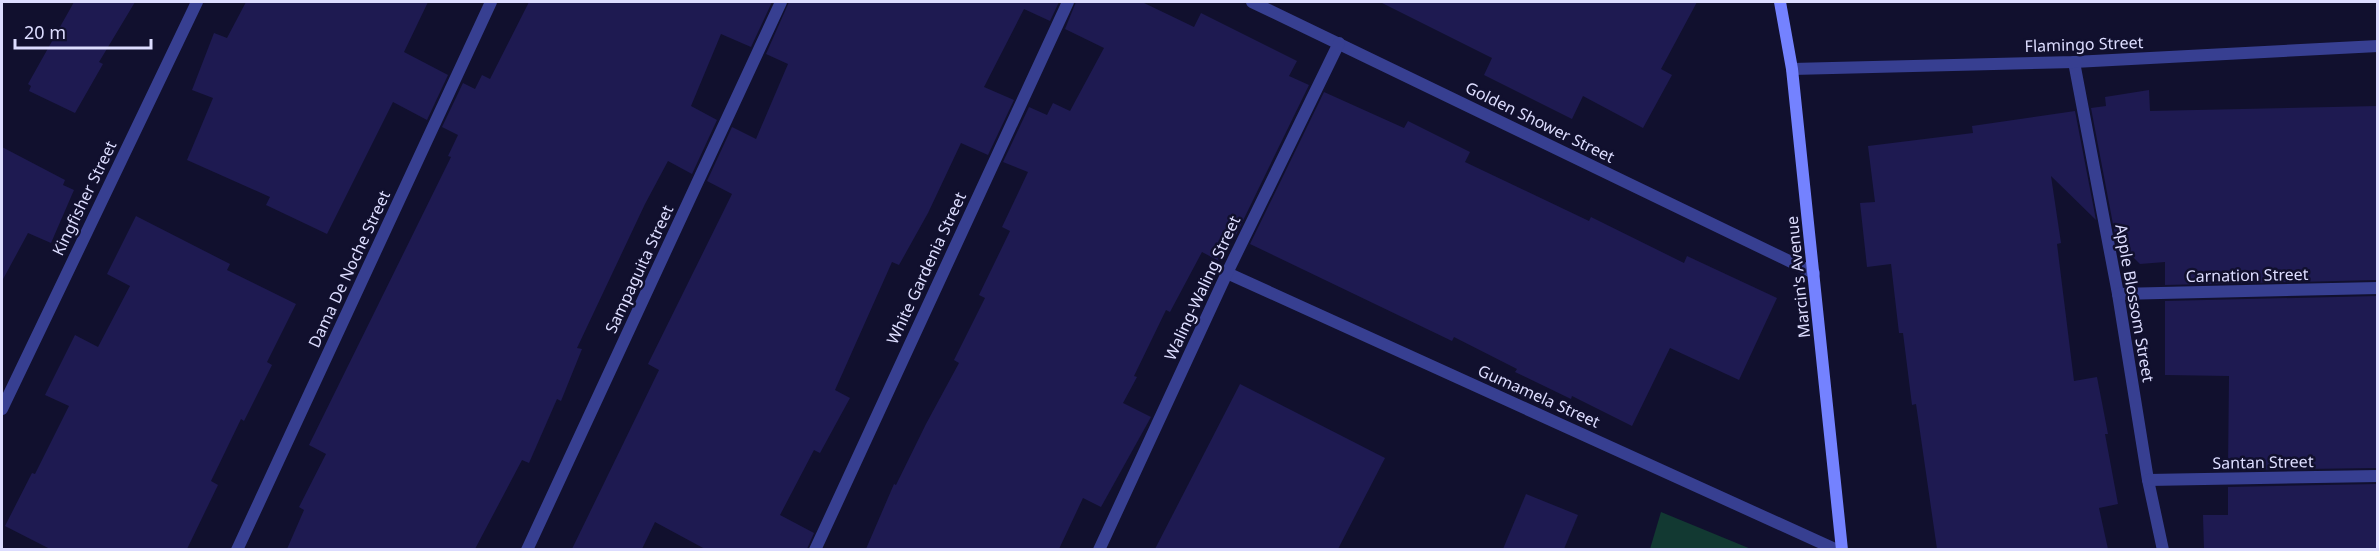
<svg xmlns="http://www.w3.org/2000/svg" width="2379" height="551" viewBox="0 0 2379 551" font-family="'Noto Sans',sans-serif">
  <rect width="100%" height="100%" fill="#11102e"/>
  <path fill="#123932" d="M1661,512L1751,549H1650Z"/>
  <g fill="#1e1a51">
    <path d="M74,2H135L99,62L103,64L75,113L29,91L31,86L28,84Z"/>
    <path d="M246,2H428L404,52L448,75L427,120L393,102L327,234L266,205L270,197L187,160L213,98L192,90L214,33L227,38Z"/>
    <path d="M529,2H772L751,47L721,34L691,106L717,120L692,174L668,161L645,204L577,348L582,349L561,401L557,399L529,463L522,460L475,549H287L304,510L299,507L326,454L309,445L451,157L448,156L458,135L442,127L463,83L475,89L482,75L490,79Z"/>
    <path d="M789,2H1059L1050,21L1024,9L984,87L1014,100L988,155L961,143L928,213L899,265L892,262L835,390L850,398L820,453L814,450L780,515L814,533L807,549H705L655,522L642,549H572L659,370L648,364L732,194L707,181L732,127L756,139L788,64L766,54Z"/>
    <path d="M1076,2H1142L1194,27L1201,13L1297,61L1289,76L1309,85L1235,237L1232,235L1219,261L1202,252L1170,312L1166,310L1134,376L1137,377L1123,403L1151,417L1101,507L1083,498L1059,549H866L894,484L896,485L926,424L959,363L954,360L985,298L979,295L1010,231L1002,227L1028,172L1003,162L1029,107L1047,115L1053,103L1070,111L1104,48L1065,29Z"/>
    <path d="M1380,2H1697L1661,69L1672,75L1643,128L1583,96L1572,119L1484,75L1492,58Z"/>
    <path d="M2149,90L2150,111L2378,106V280L2165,285V262L2140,264L2116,240L2091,108L2106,106L2105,97Z"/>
    <path d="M1324,92L1404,128L1408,121L1470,152L1465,162L1589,221L1591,217L1684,263L1687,256L1777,298L1739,380L1670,348L1632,426L1572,396L1571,399L1515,372L1517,369L1454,337L1452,341L1250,244Z"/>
    <path d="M2075,111L2096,220L2051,176L2061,243L2057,244L2074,381L2097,377L2108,434H2105L2118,504L2099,508L2108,549H1937L1916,404L1912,405L1903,333H1899L1891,264L1867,267L1860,203L1875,202L1868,146L1973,133L1972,126Z"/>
    <path d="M2,147L65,180L63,185L74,190L51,243L28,233L2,281Z"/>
    <path d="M136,216L230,264L227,270L296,304L267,362L272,365L244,421L241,419L211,481L218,485L187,549H50L5,526L32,473L35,474L69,406L45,395L75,335L98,347L130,286L107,274Z"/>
    <path d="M2378,296V468L2228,470L2229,376L2165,375V301Z"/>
    <path d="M1240,384L1385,458L1338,549H1155Z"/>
    <path d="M2378,484V549H2204L2203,515H2228V487Z"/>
    <path d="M1526,494L1578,515L1564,549H1503Z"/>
  </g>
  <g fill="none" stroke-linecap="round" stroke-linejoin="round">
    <g stroke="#373f91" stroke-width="12">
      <path d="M1252,2L1814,273"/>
      <path d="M2074,62L2118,294L2148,480L2163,550"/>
      <path d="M1792,69L2074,62L2378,46"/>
      <path d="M1227,273L1837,550"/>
      <path d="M2118,294L2378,288"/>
      <path d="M2,409L197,2"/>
      <path d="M2148,480L2378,476"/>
      <path d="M237,550L491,2"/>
      <path d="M527,550L781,2"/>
      <path d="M815,550L1068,2"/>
      <path d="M1099,550L1227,273L1339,43"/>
    </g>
    <path stroke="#7482ff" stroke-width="12" d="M1780,2L1792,69L1842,550"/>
  </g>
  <g text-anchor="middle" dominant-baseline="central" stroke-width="5" stroke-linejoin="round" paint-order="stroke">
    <g font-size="16" fill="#ddf" stroke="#11102e">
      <text transform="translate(2084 44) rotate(-2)">Flamingo Street</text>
      <text transform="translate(1540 122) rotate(26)">Golden Shower Street</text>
      <text transform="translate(84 198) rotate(-64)">Kingfisher Street</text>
      <text transform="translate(926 268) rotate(-65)">White Gardenia Street</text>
      <text transform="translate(349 269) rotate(-65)">Dama De Noche Street</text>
      <text transform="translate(639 269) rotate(-65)">Sampaguita Street</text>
      <text transform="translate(2247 275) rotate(-1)">Carnation Street</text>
      <text transform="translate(1798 277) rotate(-96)">Marcin's Avenue</text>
      <text transform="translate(1202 288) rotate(-65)">Waling-Waling Street</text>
      <text transform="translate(2135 303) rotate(80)">Apple Blossom Street</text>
      <text transform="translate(1539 396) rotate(24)">Gumamela Street</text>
      <text transform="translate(2263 462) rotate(-1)">Santan Street</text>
    </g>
  </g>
  <rect width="2379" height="551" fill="none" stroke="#ddddff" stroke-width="6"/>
  <path d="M15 39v9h136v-9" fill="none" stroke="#ddddff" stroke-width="3"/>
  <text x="24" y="39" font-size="18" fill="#ddddff" stroke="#11102e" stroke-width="4.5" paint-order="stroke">20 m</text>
</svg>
